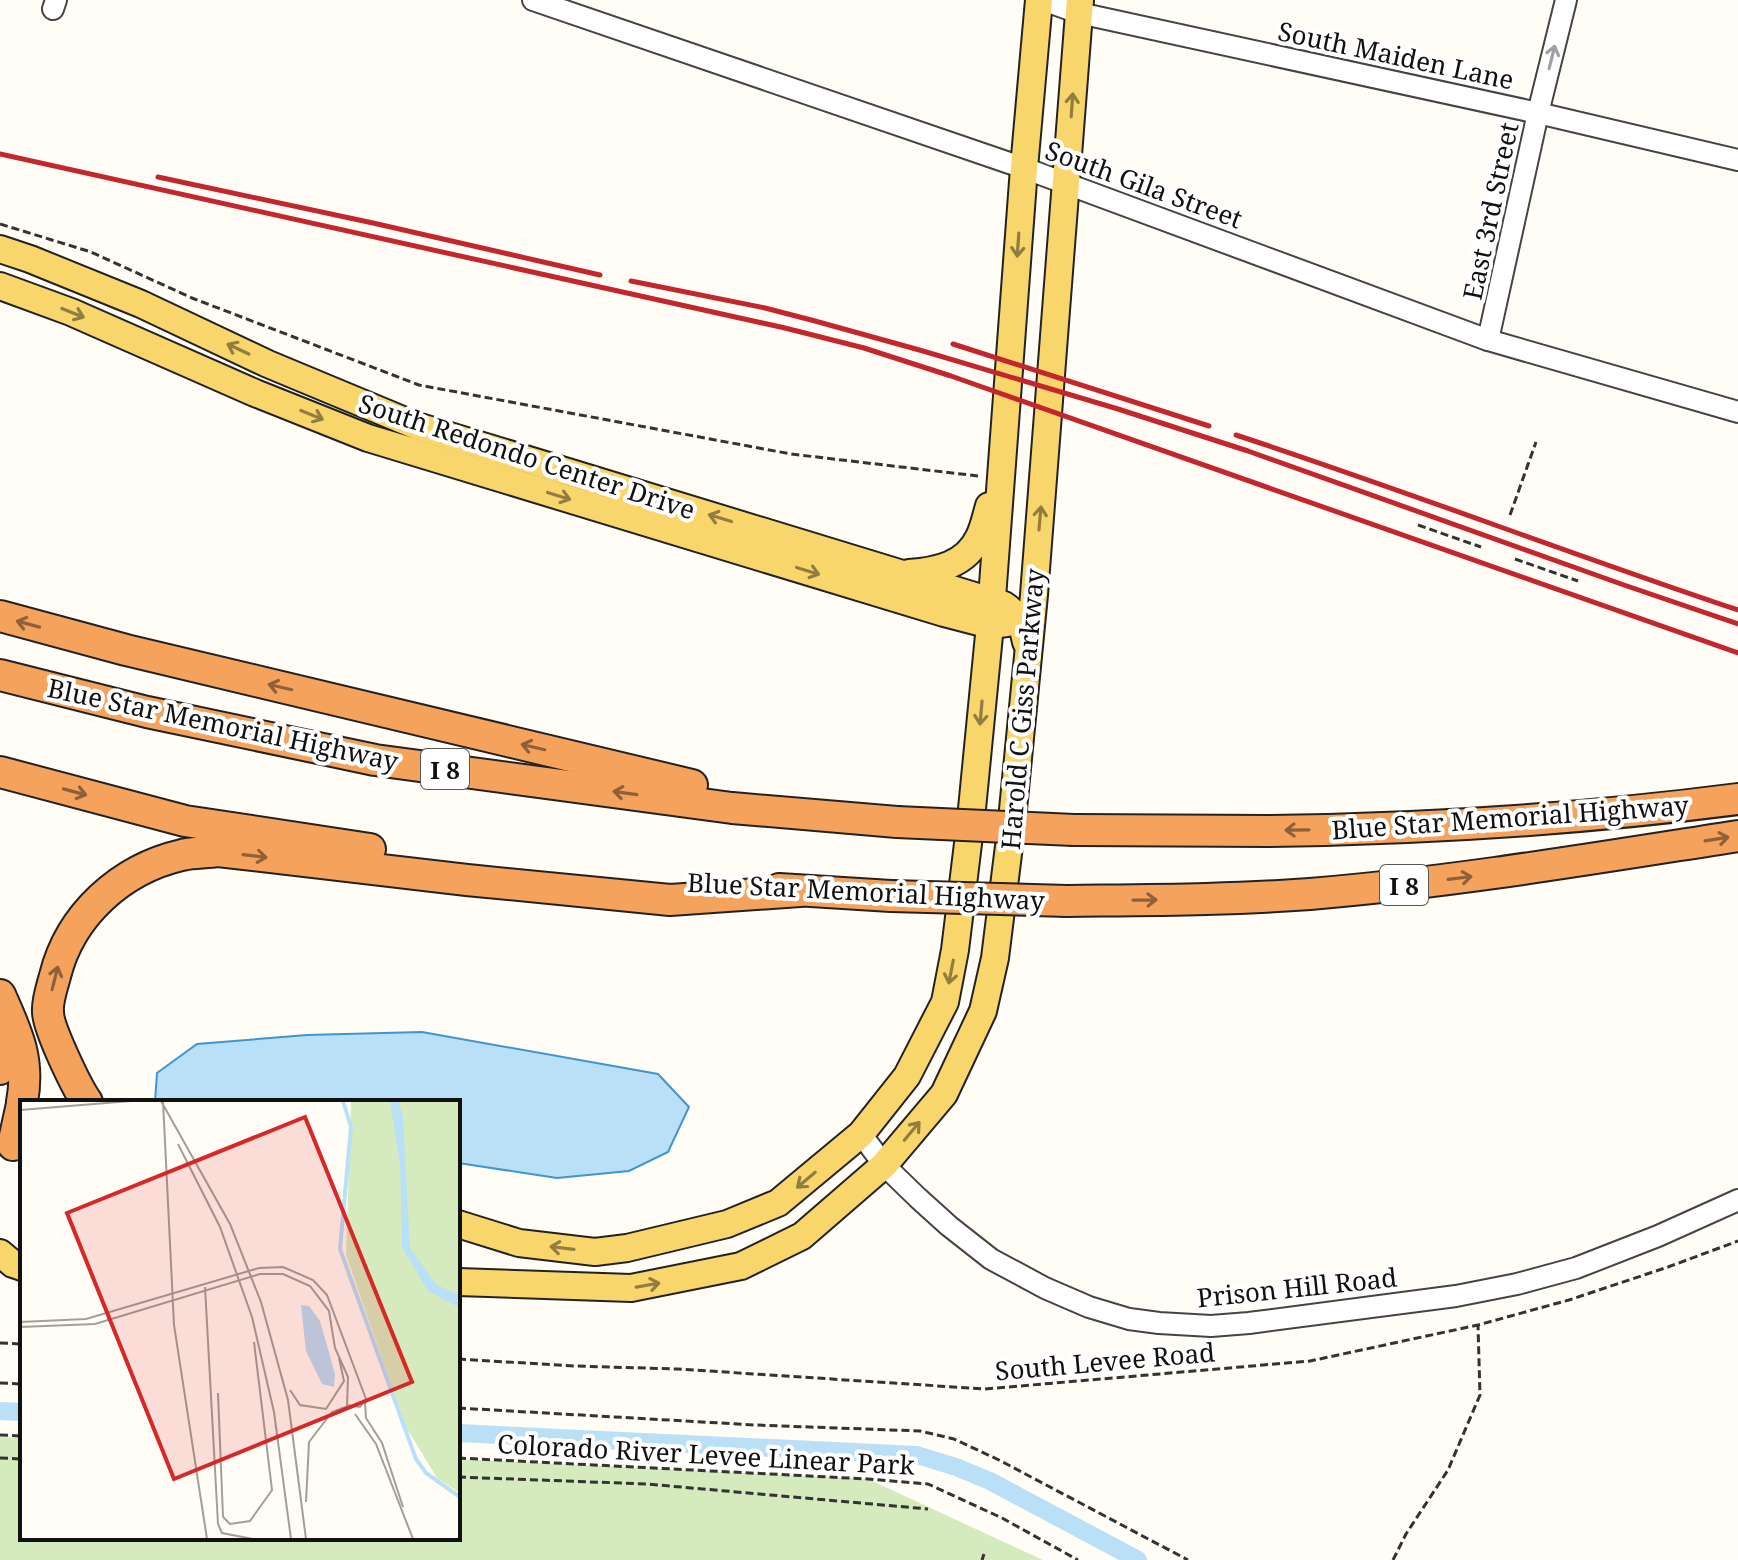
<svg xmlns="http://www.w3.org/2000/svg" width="1738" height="1560" viewBox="0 0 1738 1560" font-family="'Noto Serif',serif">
  <rect width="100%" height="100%" fill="#fffdf5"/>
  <path fill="#d5ebbd" d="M0,1437L22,1438V1538H458V1459L868,1479L1043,1560H0Z"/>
  <path fill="#b9e0f7" stroke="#3f96cf" stroke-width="2" d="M422,1032L658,1074L689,1107L668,1152L629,1171L557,1178L458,1163V1102H155L157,1073L197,1044L307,1035Z"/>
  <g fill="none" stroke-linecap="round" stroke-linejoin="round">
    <g stroke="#b9e0f7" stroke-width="18">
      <path d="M0,1411L22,1412"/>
      <path d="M458,1433L917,1455L956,1467L990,1481L1138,1560"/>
    </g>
    <g stroke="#444" stroke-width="24">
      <g id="minor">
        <path d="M533,0L1024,168L1488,340L1738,412"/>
        <path d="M1043,0L1079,13L1538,113L1738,160"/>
        <path d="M53,9L56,0"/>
        <path d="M1488,340L1538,113L1566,0"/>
        <path d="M861,1134L884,1165L918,1198L949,1226L991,1259L1045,1288L1089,1307L1129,1319L1159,1323L1211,1326L1249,1323L1456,1296L1517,1284L1576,1268L1658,1236L1738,1200"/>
      </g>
    </g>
    <g stroke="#222" stroke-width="30">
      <g id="major">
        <path d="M0,249L30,259L141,304L268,364L417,426L1004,605C1020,616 1022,623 1026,642"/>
        <path d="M0,286L71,312L255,393L368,438L944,613L990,625L1007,623"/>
        <path d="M909,573C937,571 966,565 979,537C984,527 986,516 989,506"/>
        <path d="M458,1224L519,1243L595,1252L627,1248L727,1224L778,1203L861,1134L907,1076L945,1002L955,950L971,819L990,625L1024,168L1039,0"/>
        <path d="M0,1253L13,1264L22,1267"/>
        <path d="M458,1282L631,1288L741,1266L802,1236L884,1165L944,1094L983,1011L995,958L1011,830L1034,595L1080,0"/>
      </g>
    </g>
    <g stroke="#222" stroke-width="34">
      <g id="highway">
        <path d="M0,616L126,650L692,785"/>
        <path d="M0,675L147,712L375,760L732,808L897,822"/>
        <path d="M0,772L185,821L370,849"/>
        <path d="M1074,830C1139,830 1204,831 1269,831C1425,829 1583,819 1738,799"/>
        <path d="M779,889L891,896"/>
        <path d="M1067,901C1148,900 1229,900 1310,894C1454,882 1596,858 1738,836"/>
        <path d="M0,995C17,1033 30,1059 22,1102"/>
        <path d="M0,1069L1,1011"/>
        <path d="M87,1102C77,1088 48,1028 48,1012C47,1001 52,987 55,976C70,915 121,869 182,855C193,852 206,853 218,851L467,880L670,900L800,891"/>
        <path d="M13,1145L22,1104"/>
      </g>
    </g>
    <g stroke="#333" stroke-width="3" stroke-dasharray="8 4" stroke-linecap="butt">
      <path d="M0,224L91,252L192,298L419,385L791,454L978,476"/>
      <path d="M1510,515L1536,442"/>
      <path d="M1418,525L1481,547"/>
      <path d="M1515,559L1578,581"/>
      <path d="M0,1343L22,1344"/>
      <path d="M458,1359L574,1366L678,1369L985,1389L1310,1361L1478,1325L1569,1300L1668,1267L1738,1241"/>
      <path d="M0,1383L22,1384"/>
      <path d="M458,1408L755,1425L920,1431L954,1439L999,1460L1188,1560"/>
      <path d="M0,1435L22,1436"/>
      <path d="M0,1458L22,1459"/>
      <path d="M458,1458L868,1479L928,1484L1002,1518L1078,1560"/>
      <path d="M458,1477L647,1484L928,1509"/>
      <path d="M982,1560L984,1554"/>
      <path d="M1393,1560L1406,1534L1448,1470L1480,1395L1478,1325"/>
    </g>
    <use href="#minor" stroke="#fff" stroke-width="20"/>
    <use href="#major" stroke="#f9d66b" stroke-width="26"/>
    <use href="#highway" stroke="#f5a25d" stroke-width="30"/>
    <g stroke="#c4262e" stroke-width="5">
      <path d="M0,154L785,328L864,348L951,376L1738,653"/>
      <path d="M158,177L373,223L600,275"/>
      <path d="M631,281L765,308L815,321L923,351L1118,409L1248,451L1624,585L1738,624"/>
      <path d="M953,344L1209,426"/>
      <path d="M1236,435C1404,490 1570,554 1738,610"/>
    </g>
    <g stroke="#222" stroke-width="34" stroke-linecap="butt">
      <g id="highway-bridge">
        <path d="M897,822L1074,830"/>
        <path d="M891,896L1067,901"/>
      </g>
    </g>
    <use href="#highway-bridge" stroke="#f5a25d" stroke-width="30"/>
  </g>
  <defs><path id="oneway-shaft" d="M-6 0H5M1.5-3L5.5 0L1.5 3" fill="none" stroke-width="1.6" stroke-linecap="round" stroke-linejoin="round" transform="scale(2)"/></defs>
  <use stroke="#a0a0a0" href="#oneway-shaft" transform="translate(1552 57) rotate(-76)"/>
  <g stroke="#917d42">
    <use href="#oneway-shaft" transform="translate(1072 105) rotate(-86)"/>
    <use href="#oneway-shaft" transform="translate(1018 245) rotate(94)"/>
    <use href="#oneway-shaft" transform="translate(73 313) rotate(22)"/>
    <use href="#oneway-shaft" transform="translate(238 349) rotate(-155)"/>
    <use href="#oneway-shaft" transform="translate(312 415) rotate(22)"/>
    <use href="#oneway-shaft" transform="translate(559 496) rotate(17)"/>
    <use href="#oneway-shaft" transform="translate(720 518) rotate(-163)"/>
    <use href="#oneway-shaft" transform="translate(1040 518) rotate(-85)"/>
    <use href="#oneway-shaft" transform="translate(808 571) rotate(17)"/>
    <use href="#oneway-shaft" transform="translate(981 713) rotate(95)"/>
    <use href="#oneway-shaft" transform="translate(951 972) rotate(101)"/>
    <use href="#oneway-shaft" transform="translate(912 1131) rotate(-50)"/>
    <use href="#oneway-shaft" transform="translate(806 1180) rotate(140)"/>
    <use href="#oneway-shaft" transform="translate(562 1248) rotate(-173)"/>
    <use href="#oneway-shaft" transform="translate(648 1285) rotate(-10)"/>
  </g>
  <g stroke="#8e613b">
    <use href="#oneway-shaft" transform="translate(28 624) rotate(-165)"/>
    <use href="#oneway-shaft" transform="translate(280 687) rotate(-167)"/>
    <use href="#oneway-shaft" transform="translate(533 747) rotate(-167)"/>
    <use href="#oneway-shaft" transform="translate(75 792) rotate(15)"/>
    <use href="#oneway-shaft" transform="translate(625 793) rotate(-172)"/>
    <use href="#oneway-shaft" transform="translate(1297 830) rotate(179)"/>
    <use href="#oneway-shaft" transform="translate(1717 839) rotate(-9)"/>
    <use href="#oneway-shaft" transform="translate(255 856) rotate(7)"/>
    <use href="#oneway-shaft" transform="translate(1460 878) rotate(-7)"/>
    <use href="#oneway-shaft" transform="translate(1145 900) rotate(-1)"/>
    <use href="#oneway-shaft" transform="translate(55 978) rotate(-76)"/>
  </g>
  <g text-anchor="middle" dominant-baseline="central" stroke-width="8" stroke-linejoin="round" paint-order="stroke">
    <g fill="#fff" stroke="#585858" stroke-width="2">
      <rect x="421" y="749" width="48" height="40" rx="6"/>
      <rect x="1380" y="865" width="48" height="40" rx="6"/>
    </g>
    <g font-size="24" font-weight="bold" fill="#111">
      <text x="445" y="769">I 8</text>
      <text x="1404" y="885">I 8</text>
    </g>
    <g font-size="26" fill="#111" stroke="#fff">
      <text transform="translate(1396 55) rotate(12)">South Maiden Lane</text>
      <text transform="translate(1144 184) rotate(20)">South Gila Street</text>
      <text transform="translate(1490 211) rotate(-78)">East 3rd Street</text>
      <text transform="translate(527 456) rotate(18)">South Redondo Center Drive</text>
      <text transform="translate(1022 709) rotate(-85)">Harold C Giss Parkway</text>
      <text transform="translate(223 724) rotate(12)">Blue Star Memorial Highway</text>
      <text transform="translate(1510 817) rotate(-4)">Blue Star Memorial Highway</text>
      <text transform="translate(866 891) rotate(3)">Blue Star Memorial Highway</text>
      <text transform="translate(1297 1287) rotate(-6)">Prison Hill Road</text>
      <text transform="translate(1105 1361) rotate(-5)">South Levee Road</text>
      <text transform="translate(706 1454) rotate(3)">Colorado River Levee Linear Park</text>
    </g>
  </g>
  <g transform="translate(20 1100)">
    <rect width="440" height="440" fill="#fffdf5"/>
    <path d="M331,1H440V393L417,378L386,327L326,155Z" fill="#d5ebbd"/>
    <path d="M370,1H379L383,18L390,148L417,185L440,195V208L408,191L382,147L380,64ZM281,205L289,206L300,221L315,274L314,287L302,284L286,251Z" fill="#b9e0f7"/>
    <path fill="none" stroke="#b9e0f7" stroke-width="4" d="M323,1L331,27L320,149L396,359L406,373L440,397"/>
    <path fill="none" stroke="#a09f9a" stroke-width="2" d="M141,1L210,124L241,202L268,300L286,439M143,1L154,225L187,439M0,10L111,1M158,44L200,127L232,217L254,312L271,439M185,187L198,424M0,222L66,219L239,168L263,167L293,180L307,195L346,299L340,307L327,305L328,277L315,248L309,211L290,186L263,174H240L75,224L0,227M270,290L280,305L306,309L324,281L319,258M198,293L203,417M345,302L346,318L362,343L383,407M335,314L356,344L393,439M286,402L289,342L312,312L328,306M203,417L210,424L230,421L252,390L234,242M198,424L202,433L233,439"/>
    <path fill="#d62828" fill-opacity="0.15" stroke="#d62828" stroke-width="4" d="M285,17L392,282L154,379L47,113Z"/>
    <rect width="440" height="440" fill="none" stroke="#111" stroke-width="4"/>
  </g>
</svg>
